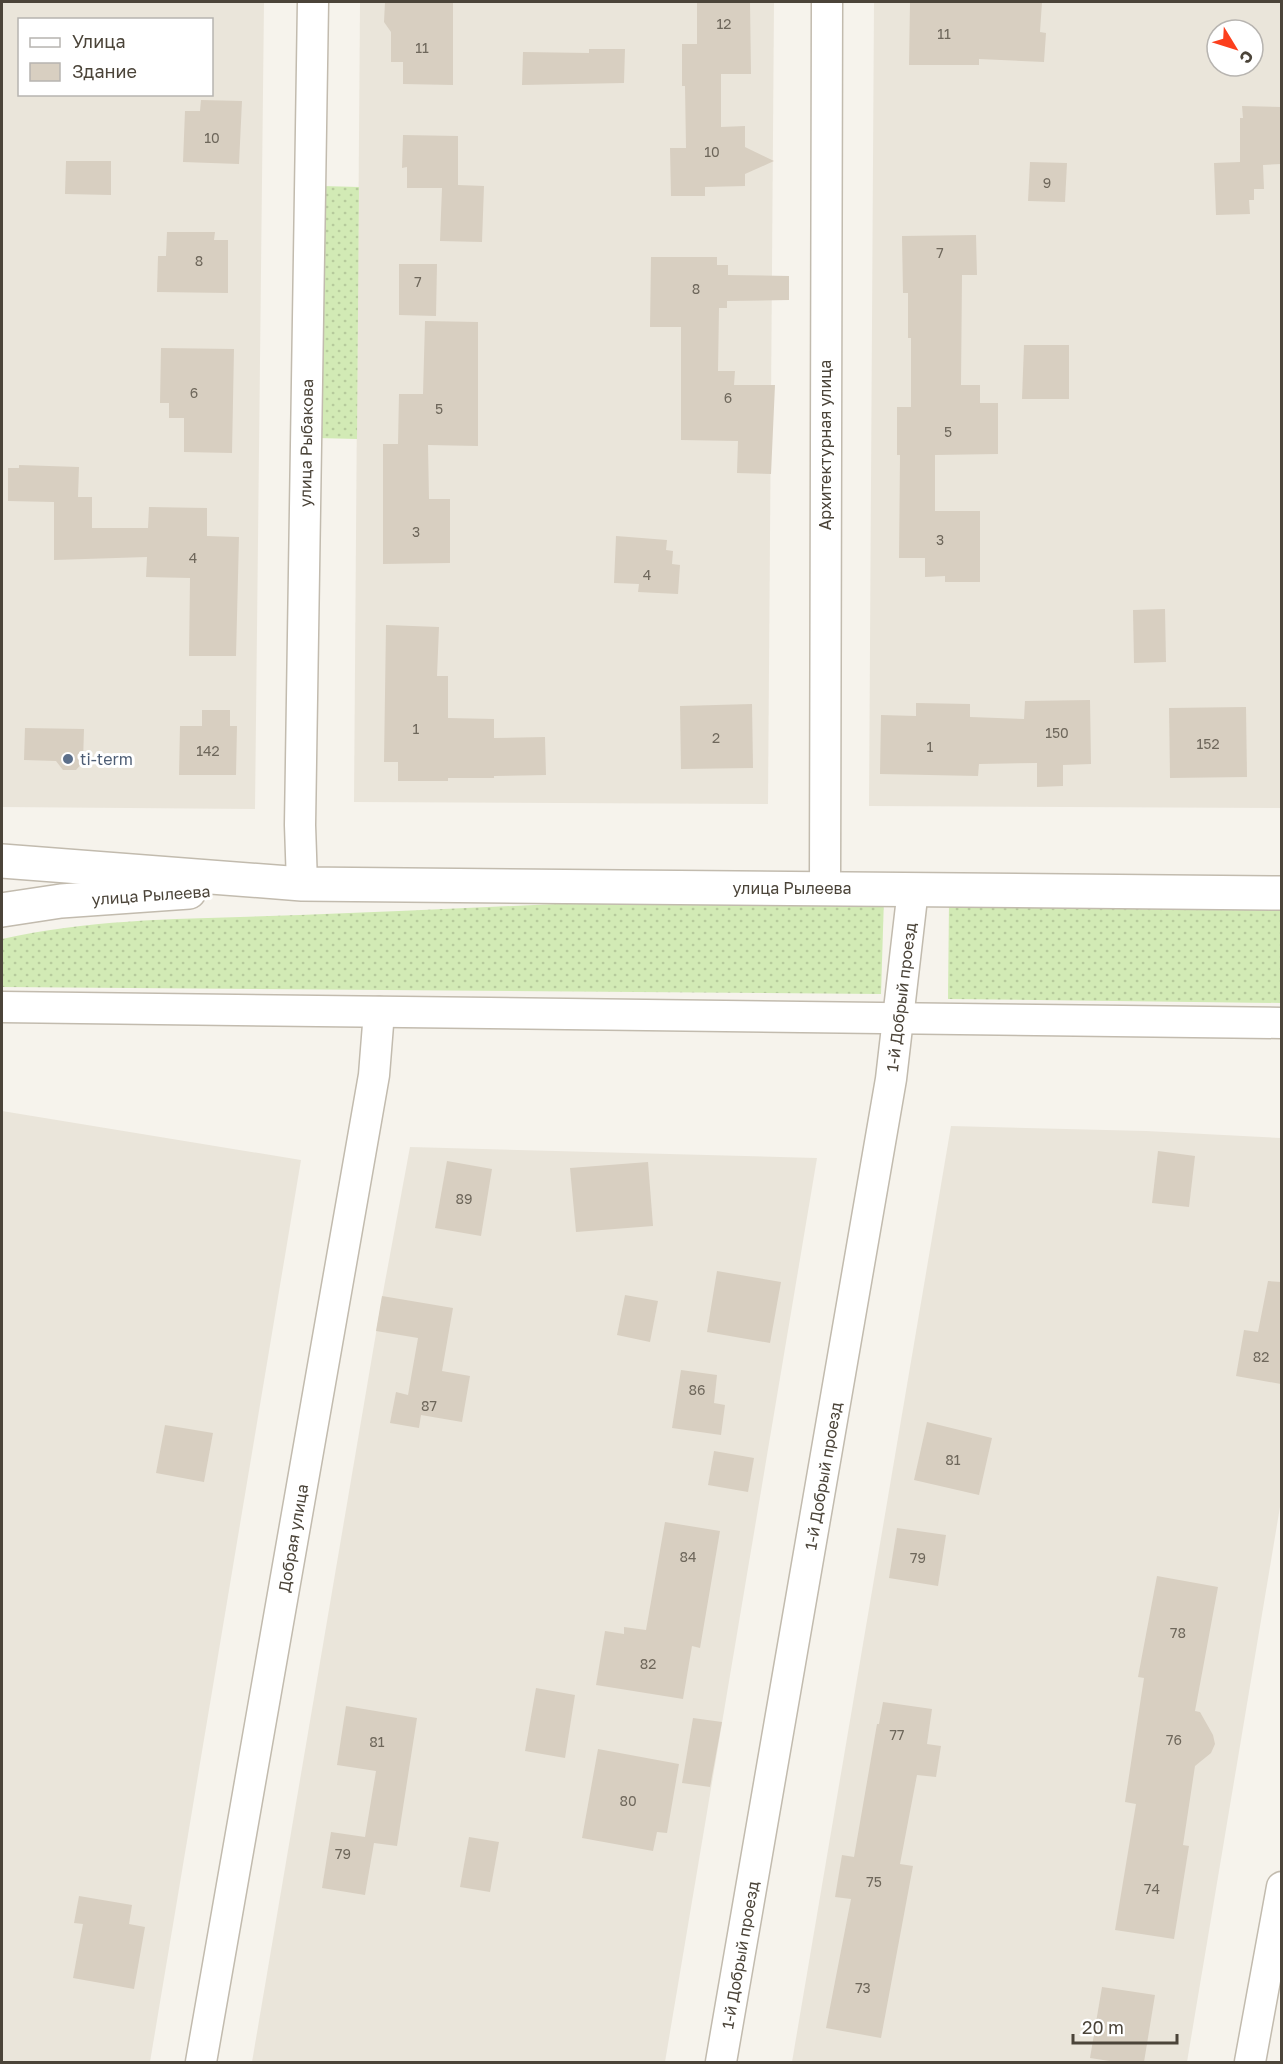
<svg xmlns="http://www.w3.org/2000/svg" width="1283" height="2064" viewBox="0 0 1283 2064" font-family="'Golos Text',sans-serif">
  <defs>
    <pattern id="grass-dots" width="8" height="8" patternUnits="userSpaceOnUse" patternTransform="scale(1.5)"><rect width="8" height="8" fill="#d2eab5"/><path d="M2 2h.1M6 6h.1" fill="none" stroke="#b6ca9c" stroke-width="1.8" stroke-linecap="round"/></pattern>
  </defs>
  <rect width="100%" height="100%" fill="#f6f3ec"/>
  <g fill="#eae5da" fill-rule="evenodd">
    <path d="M2,2H264L255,809L2,807ZM20,20H212V94H20Z"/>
    <path d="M360,2H774L768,804L354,802Z"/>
    <path d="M874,2H1281V808L869,806ZM1217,30H1253V66H1217Z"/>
    <path d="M2,1111L301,1160L150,2062H2Z"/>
    <path d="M951,1126L1146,1131L1281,1138V1501L1187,2062H792Z"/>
    <path d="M410,1147L817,1158L665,2062H252L382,1298Z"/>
  </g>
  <g fill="url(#grass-dots)">
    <path d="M322,186L359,187L357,439L317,438Z"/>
    <path d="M709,897L884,898L881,994L2,987V939C99,917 200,919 300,915C436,910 572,903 709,897Z"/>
    <path d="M949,902L1281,905V1003L948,999Z"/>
  </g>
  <g fill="#d8cfc1">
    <path d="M385,2H453V85L403,84V62H391V32L384,22Z"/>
    <path d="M697,2H750L751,74H721V127L745,126V147L774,161L745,174V186L705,187V196H671L670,148H686L685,86H682V44H697Z"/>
    <path d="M910,2H1042L1040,32L1046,33L1044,62L979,59V65H909Z"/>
    <path d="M589,49H625L624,83L522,85L523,52L589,53Z"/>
    <path d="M201,100L242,101L239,164L183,162L185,111H200Z"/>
    <path d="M1242,106L1281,107V164L1263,165L1264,189H1254V200H1249L1250,214L1216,215L1214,163L1240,162V118H1243Z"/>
    <path d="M403,135L458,136V185L484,186L482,242L440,241L442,188H407V167L402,168Z"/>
    <path d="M66,161H111V195L65,194Z"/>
    <path d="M1030,162L1067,163L1065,202L1028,201Z"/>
    <path d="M167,232H215L214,240H228V293L157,292L158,256H166Z"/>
    <path d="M976,235L977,275H962L961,385H980V403H998V454L935,455V511H980V582H945V576L925,577V558H899L900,455H897V407H911V338H908V293H903L902,236Z"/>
    <path d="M651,257H717V265H728V275L789,276V300L727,301V308H719L718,371H735L734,385H775L771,474L737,473L738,441L681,440V327H650Z"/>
    <path d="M399,264H437L436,316L399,315Z"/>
    <path d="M425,321L478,322V446L428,445L429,499H450V563L383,564V444H398L399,394H423Z"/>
    <path d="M1024,345H1069V399H1022Z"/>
    <path d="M161,348L234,349L232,453L184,452V418H169V403H160Z"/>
    <path d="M19,465L79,467L78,497H92V528H148L149,507L207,508V536L239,537L236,656H189L190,578L146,577L147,557L54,560V502L8,501V468H19Z"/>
    <path d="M616,536L667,540L666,550L673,551L672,564L680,565L678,594L638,592L639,584L614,583Z"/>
    <path d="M1165,609L1166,662L1134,663L1133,610Z"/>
    <path d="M386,625L439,627L437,676H448V718L494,719V738L545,737L546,775L494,776V778H448V781H398V762H384Z"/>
    <path d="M1090,700L1091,764L1063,765V786L1037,787V763L979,764L978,776L880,774L881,715L916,716V703L970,704V717L1024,719L1025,701Z"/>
    <path d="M752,704L753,768L681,769L680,706Z"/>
    <path d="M1246,707L1247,777L1170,778L1169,708Z"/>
    <path d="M202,710H230V726H237L236,775H179L180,726H202Z"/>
    <path d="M25,728L84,729L83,762L76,770H63L56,761L24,760Z"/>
    <path d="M1158,1151L1195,1156L1189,1207L1152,1203Z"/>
    <path d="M447,1161L492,1169L481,1236L435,1228Z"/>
    <path d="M648,1162L653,1226L576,1232L570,1168Z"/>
    <path d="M717,1271L781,1282L770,1343L707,1332Z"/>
    <path d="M1268,1281L1281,1282V1384L1236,1376L1244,1330L1258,1332Z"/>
    <path d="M625,1295L658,1301L650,1342L617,1335Z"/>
    <path d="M382,1296L453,1308L442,1371L470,1376L462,1422L421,1415L419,1428L390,1423L396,1392L408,1395L418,1338L376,1331Z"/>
    <path d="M681,1370L717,1375L714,1403L725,1405L721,1435L672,1428Z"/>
    <path d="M927,1422L992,1438L979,1495L914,1480Z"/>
    <path d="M165,1425L213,1433L204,1482L156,1473Z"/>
    <path d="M714,1451L754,1458L748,1492L708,1485Z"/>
    <path d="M665,1522L720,1531L700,1648L692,1646L683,1699L596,1685L605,1631L624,1634V1627L646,1630Z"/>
    <path d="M897,1528L946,1535L938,1586L889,1578Z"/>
    <path d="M1157,1576L1218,1587L1195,1711L1200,1712L1213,1735L1215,1744L1211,1753L1195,1766L1183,1845L1189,1846L1174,1939L1115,1930L1136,1804L1125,1802L1144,1678L1138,1677Z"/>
    <path d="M536,1688L575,1695L565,1758L525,1751Z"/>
    <path d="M883,1702L932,1709L927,1744L941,1746L936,1777L917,1775L900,1864L913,1866L881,2038L826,2028L851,1899L835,1897L842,1855L854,1857L877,1724H879Z"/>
    <path d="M346,1706L417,1718L397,1846L374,1843L365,1895L322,1888L331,1832L365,1837L376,1771L337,1765Z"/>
    <path d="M693,1718L722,1722L710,1787L682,1783Z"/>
    <path d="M598,1749L679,1764L667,1833L657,1832L653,1851L582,1838Z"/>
    <path d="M469,1837L499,1842L490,1892L460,1887Z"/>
    <path d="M79,1896L132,1905L129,1924L145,1927L134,1989L73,1978L83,1924L74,1923Z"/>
    <path d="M1102,1987L1155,1995L1144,2062H1116L1090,2058Z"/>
  </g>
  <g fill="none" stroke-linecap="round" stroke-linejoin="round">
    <g stroke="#c2bbae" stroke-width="33">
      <g id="minor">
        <path d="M302,884L300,825L313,2"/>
        <path d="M825,888L827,2"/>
        <path d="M2,1007L1282,1023"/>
        <path d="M201,2062L374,1075L379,1012"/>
        <path d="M721,2062L891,1079L913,889"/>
        <path d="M1250,2062L1282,1887"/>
      </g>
    </g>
    <g stroke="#c2bbae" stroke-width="36">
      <g id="tertiary">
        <path d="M2,861L302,884L1282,893"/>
        <path d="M2,910L61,901L189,892"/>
      </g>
    </g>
    <use href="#minor" stroke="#fff" stroke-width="30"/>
    <use href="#tertiary" stroke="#fff" stroke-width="33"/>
  </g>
  <circle fill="#5c6f8a" stroke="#fff" stroke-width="2" cx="68" cy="759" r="6"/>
  <g text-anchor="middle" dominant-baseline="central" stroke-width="6" stroke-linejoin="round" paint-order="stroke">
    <g font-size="14" fill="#6e675b">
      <text x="724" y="23">12</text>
      <text x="944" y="33">11</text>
      <text x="422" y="47">11</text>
      <text x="212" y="137">10</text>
      <text x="712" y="151">10</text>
      <text x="1047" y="182">9</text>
      <text x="940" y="252">7</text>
      <text x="199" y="260">8</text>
      <text x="418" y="281">7</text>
      <text x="696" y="288">8</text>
      <text x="194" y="392">6</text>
      <text x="728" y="397">6</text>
      <text x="439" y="408">5</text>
      <text x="948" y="431">5</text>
      <text x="416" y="531">3</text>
      <text x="940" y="539">3</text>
      <text x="193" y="557">4</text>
      <text x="647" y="574">4</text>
      <text x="416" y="728">1</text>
      <text x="1057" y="732">150</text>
      <text x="716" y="737">2</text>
      <text x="1208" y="743">152</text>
      <text x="930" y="746">1</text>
      <text x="208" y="750">142</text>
      <text x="464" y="1198">89</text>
      <text x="1261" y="1356">82</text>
      <text x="697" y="1389">86</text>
      <text x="429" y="1405">87</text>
      <text x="953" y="1459">81</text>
      <text x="688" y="1556">84</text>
      <text x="918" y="1557">79</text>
      <text x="1178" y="1632">78</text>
      <text x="648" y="1663">82</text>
      <text x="897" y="1734">77</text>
      <text x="1174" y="1739">76</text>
      <text x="377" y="1741">81</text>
      <text x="628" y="1800">80</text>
      <text x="343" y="1853">79</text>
      <text x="874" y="1881">75</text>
      <text x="1152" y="1888">74</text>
      <text x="863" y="1987">73</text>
    </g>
    <g font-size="16" fill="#4b4439" stroke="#fff">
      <text transform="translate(306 443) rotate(-89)">улица Рыбакова</text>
      <text transform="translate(825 445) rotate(-90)">Архитектурная улица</text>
      <text x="792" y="888">улица Рылеева</text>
      <text transform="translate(151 895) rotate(-4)">улица Рылеева</text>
      <text transform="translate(901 997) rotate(-83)">1-й Добрый проезд</text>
      <text transform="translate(823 1476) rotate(-80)">1-й Добрый проезд</text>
      <text transform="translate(293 1538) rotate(-80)">Добрая улица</text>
      <text transform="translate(740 1955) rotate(-80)">1-й Добрый проезд</text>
    </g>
    <g font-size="16" fill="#4e5e75" stroke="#fff" text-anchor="start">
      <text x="80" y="759">ti-term</text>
    </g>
  </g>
  <rect width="1283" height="2064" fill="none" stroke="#4b4439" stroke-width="6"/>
  <rect x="18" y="18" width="195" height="78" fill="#ffffff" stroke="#b7b4b0" stroke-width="1.5"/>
  <rect x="30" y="38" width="30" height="9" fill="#ffffff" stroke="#b7b4b0" stroke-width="1.5"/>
  <text x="72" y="48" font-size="18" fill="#4b4439">Улица</text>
  <rect x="30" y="63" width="30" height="18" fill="#d8cfc1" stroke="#b7b4b0" stroke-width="1.5"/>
  <text x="72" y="78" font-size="18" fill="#4b4439">Здание</text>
  <g transform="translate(1235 48) rotate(128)"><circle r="28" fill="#ffffff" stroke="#b7b4b0" stroke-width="1.5"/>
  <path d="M0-4.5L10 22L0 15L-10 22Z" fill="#fc3f1d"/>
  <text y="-9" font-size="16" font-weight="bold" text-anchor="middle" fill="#4b4439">С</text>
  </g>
  <path d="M1073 2034v9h104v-9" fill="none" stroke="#4b4439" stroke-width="3"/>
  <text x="1082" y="2034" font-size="18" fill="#4b4439" stroke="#ffffff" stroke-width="4.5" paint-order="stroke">20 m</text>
</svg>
